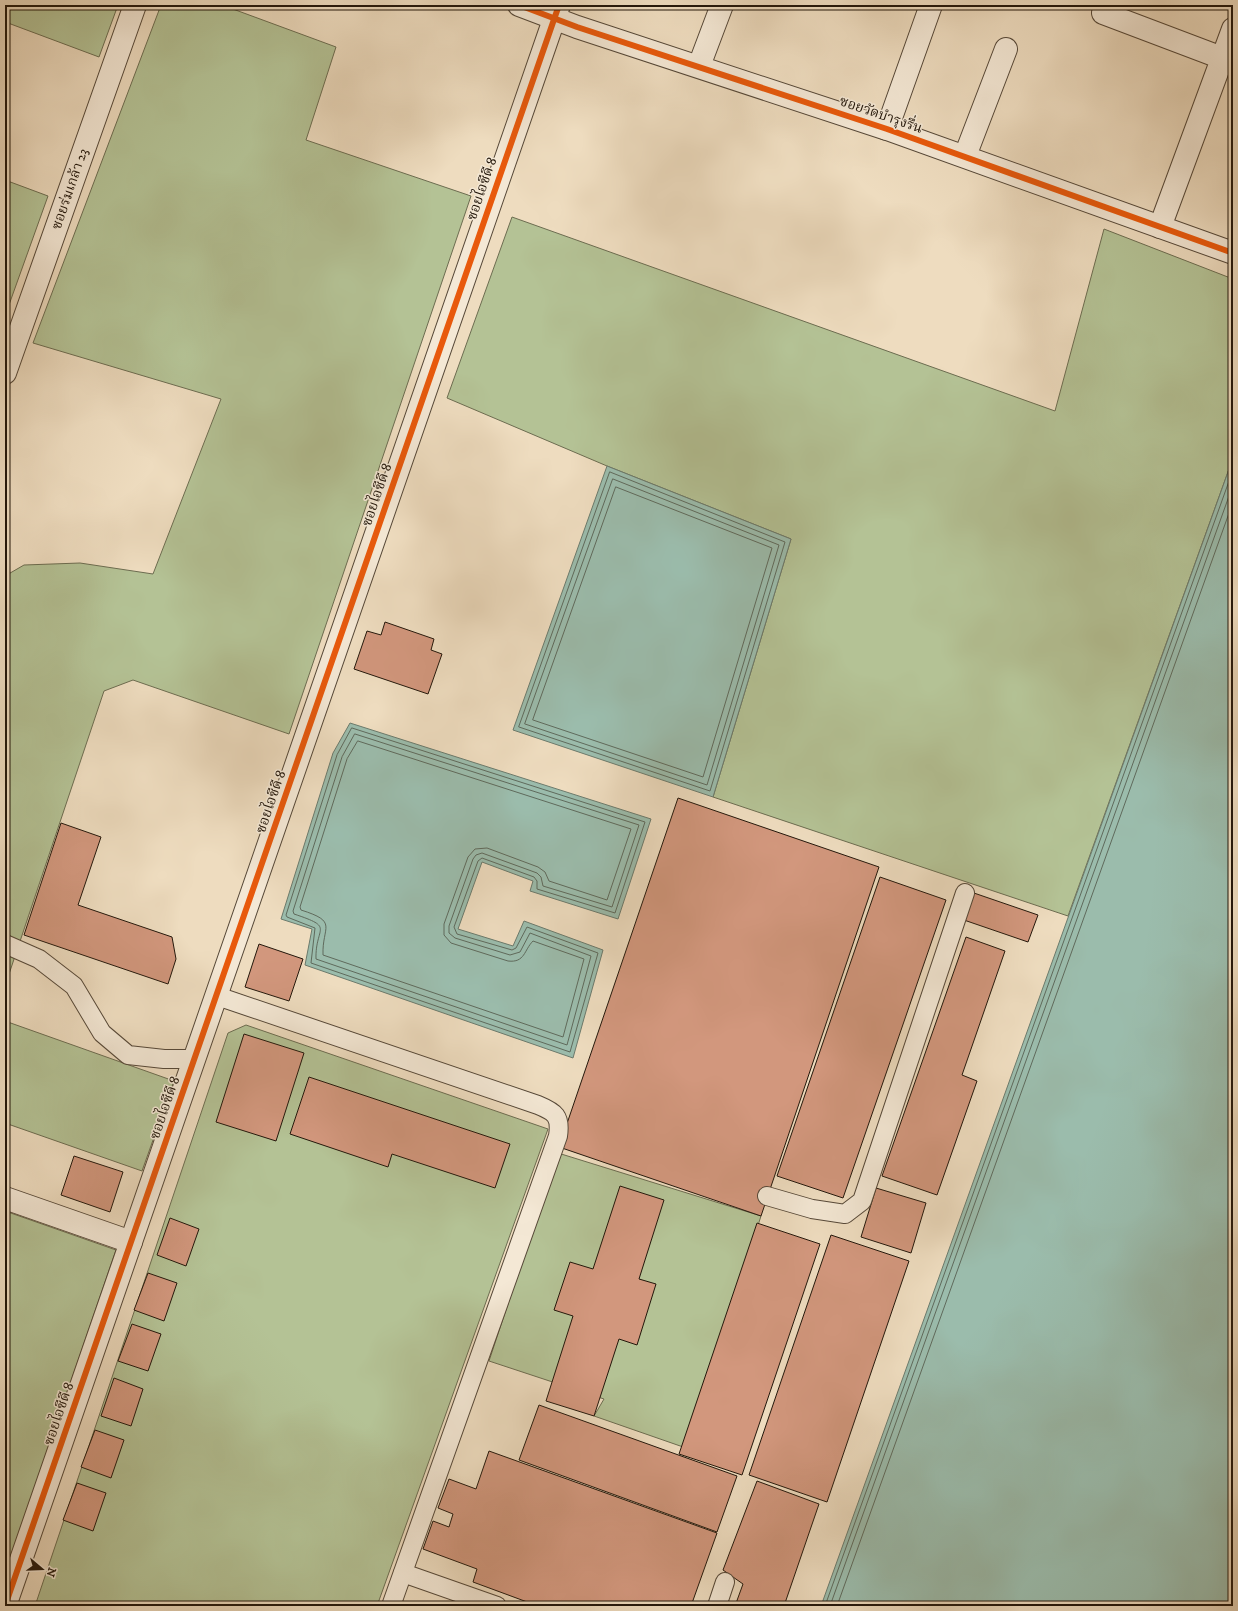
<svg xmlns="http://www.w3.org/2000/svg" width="1238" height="1611" viewBox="0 0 1238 1611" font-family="'IM FELL DW Pica','Noto Serif Thai',serif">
  <rect width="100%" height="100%" fill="#eedcbf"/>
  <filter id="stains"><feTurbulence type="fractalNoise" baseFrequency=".005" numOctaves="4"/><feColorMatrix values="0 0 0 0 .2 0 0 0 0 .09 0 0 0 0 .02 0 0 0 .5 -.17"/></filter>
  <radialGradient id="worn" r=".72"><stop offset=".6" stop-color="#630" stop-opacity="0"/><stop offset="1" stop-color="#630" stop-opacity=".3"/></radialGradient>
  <g fill="#b4c295" stroke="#6c6c50">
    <path d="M5,5H118L99,57L8,23L5,31Z"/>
    <path d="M161,5H222L336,47L306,140L471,196L289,734L133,680L104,691L5,986V576L24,565L80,563L153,574L221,399L33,343Z"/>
    <path d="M5,180L48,196L5,316Z"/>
    <path d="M512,217L1055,411L1104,229L1233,279V458L1068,916L713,797L791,539L607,466L447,398Z"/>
    <path d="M5,1021L174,1081L142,1171L5,1123Z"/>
    <path d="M246,1025L548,1129L377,1606H35L228,1033Z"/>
    <path d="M558,1153L761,1216L686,1448L594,1416L604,1399L489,1361Z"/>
    <path d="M5,1211L116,1250L5,1574Z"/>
  </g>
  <g fill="#9bbcac" stroke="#6b7a6c">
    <path d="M1233,458V1606H821Z"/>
    <path d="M607,466L791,539L713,797L513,730Z"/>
    <path d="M350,723L651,819L618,919L530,891L533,881L482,862L458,929L513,946L524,921L603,950L573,1058L305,965L312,929L281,919L333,753Z"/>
  </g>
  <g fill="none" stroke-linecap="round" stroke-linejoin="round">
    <g stroke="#5f6a5c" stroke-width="1">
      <path d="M610,472L785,542L710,791L519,727Z"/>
      <path d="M613,479L779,545L707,785L525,724Z"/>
      <path d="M616,487L772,548L703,777L533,720Z"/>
      <path d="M352,728L645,822L615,913L537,889V881L534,877L482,858L478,861L454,927L457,934L512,950L516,948L527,927L598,953L570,1052L311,963L315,928L287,917L286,915L337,755Z"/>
      <path d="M355,734L639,825L612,907L543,886L541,877L537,873L482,853L476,855L473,859L449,926V933L455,938L510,955L520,952L530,933L591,956L567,1045L316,959C315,926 336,928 294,914L293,911L342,757Z"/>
      <path d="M358,741L631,829L607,900L549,881L545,872L538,867L487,848L475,849L468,857L444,924V935L451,943L508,961C525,963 524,950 533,941L584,959L563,1037L323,955C322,926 339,922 301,910L300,907L347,759Z"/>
      <path d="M825,1606L1233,470"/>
      <path d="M830,1606L1233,485"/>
      <path d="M837,1606L1233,502"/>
    </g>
  </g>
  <g fill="#d2977d" stroke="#23170b">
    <path d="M385,622L434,639L431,650L442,654L428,694L354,669L367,631L381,635Z"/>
    <path d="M678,798L879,867L761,1216L559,1147Z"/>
    <path d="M61,823L101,837L78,905L172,937L176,959L168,984L24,935Z"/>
    <path d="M880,877L946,900L843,1198L777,1176Z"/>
    <path d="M971,892L1038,915L1028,942L961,919Z"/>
    <path d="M966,937L1005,951L962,1075L977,1081L937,1195L882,1176Z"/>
    <path d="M259,944L303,959L289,1001L245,987Z"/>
    <path d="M244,1034L304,1053L276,1141L216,1122Z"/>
    <path d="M309,1077L510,1144L495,1188L392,1154L388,1167L290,1134Z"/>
    <path d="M74,1156L123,1172L110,1212L61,1195Z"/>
    <path d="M620,1186L664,1200L639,1279L656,1284L637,1345L619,1339L594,1416L546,1401L573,1316L554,1310L570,1262L593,1269Z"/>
    <path d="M876,1188L926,1203L911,1253L861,1237Z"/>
    <path d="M170,1218L199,1229L186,1266L157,1255Z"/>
    <path d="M757,1223L820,1244L742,1475L679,1454Z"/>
    <path d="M831,1235L909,1261L827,1502L749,1475Z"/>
    <path d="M148,1273L177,1283L164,1321L134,1310Z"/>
    <path d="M132,1324L161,1334L148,1371L118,1361Z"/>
    <path d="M114,1378L143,1389L131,1426L101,1416Z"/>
    <path d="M539,1405L737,1476L717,1532L519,1460Z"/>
    <path d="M95,1430L124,1440L111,1478L81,1467Z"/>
    <path d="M489,1451L717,1533L691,1606H538L473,1582L477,1569L423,1549L433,1521L449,1527L453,1514L438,1508L449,1479L476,1489Z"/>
    <path d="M757,1481L819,1504L784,1606H735L743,1584L723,1570Z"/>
    <path d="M77,1483L106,1493L93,1531L63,1520Z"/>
  </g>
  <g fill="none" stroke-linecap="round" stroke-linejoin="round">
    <g stroke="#564838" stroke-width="20">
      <g id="lane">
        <path d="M5,944L39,959L74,986L102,1033L128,1055L164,1059H195"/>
        <path d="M217,996L538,1105C555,1112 561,1116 558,1136L391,1606"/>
        <path d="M767,1196L812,1209L845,1214L862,1201L965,893"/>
        <path d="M403,1573L497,1606"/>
        <path d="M717,1606L725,1582"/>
      </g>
    </g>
    <g stroke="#564838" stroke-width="24">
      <g id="street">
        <path d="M519,5L577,27L887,129L1233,253"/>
        <path d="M1103,13L1222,58"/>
        <path d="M699,66L722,5"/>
        <path d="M887,129L931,5"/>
        <path d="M965,156L1006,49"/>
        <path d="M1160,227L1233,29"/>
        <path d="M5,373L135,5"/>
        <path d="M5,1198L131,1242"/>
        <path d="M5,1606L559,5"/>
      </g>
    </g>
    <use href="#lane" stroke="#f4e8d5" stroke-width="18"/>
    <use href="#street" stroke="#f4e8d5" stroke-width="22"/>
    <g stroke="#f4e8d5" stroke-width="8">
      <g id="cycleway">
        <path d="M519,5L577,27L887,129L1233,253"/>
        <path d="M5,1606L559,5"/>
      </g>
    </g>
    <use href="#cycleway" stroke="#e8590c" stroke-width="6"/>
  </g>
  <g text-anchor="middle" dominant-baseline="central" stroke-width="3" stroke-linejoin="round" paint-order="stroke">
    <g font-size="14" fill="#23170b" stroke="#f4e8d5">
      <text transform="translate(881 115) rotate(19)">ซอยวัดบำรุงรื่น</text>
      <text transform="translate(70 189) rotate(-71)">ซอยร่มเกล้า 23</text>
      <text transform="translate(482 189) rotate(-71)">ซอยไอซีดี 8</text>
      <text transform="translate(377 495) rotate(-71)">ซอยไอซีดี 8</text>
      <text transform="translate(271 802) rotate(-71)">ซอยไอซีดี 8</text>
      <text transform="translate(165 1108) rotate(-71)">ซอยไอซีดี 8</text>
      <text transform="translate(59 1414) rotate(-71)">ซอยไอซีดี 8</text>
    </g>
  </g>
  <rect width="1238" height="1611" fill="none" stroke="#eedcbf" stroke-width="20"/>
  <rect x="6" y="6" width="1226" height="1599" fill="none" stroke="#23170b" stroke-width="2"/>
  <rect x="10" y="10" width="1218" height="1591" fill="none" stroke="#23170b"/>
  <g transform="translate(42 1569) rotate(109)" stroke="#f4e8d5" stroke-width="3" paint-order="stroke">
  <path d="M0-3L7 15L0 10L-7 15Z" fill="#23170b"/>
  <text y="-6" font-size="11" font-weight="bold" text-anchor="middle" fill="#23170b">N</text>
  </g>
  <rect width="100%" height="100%" filter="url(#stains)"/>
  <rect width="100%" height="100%" fill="url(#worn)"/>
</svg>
